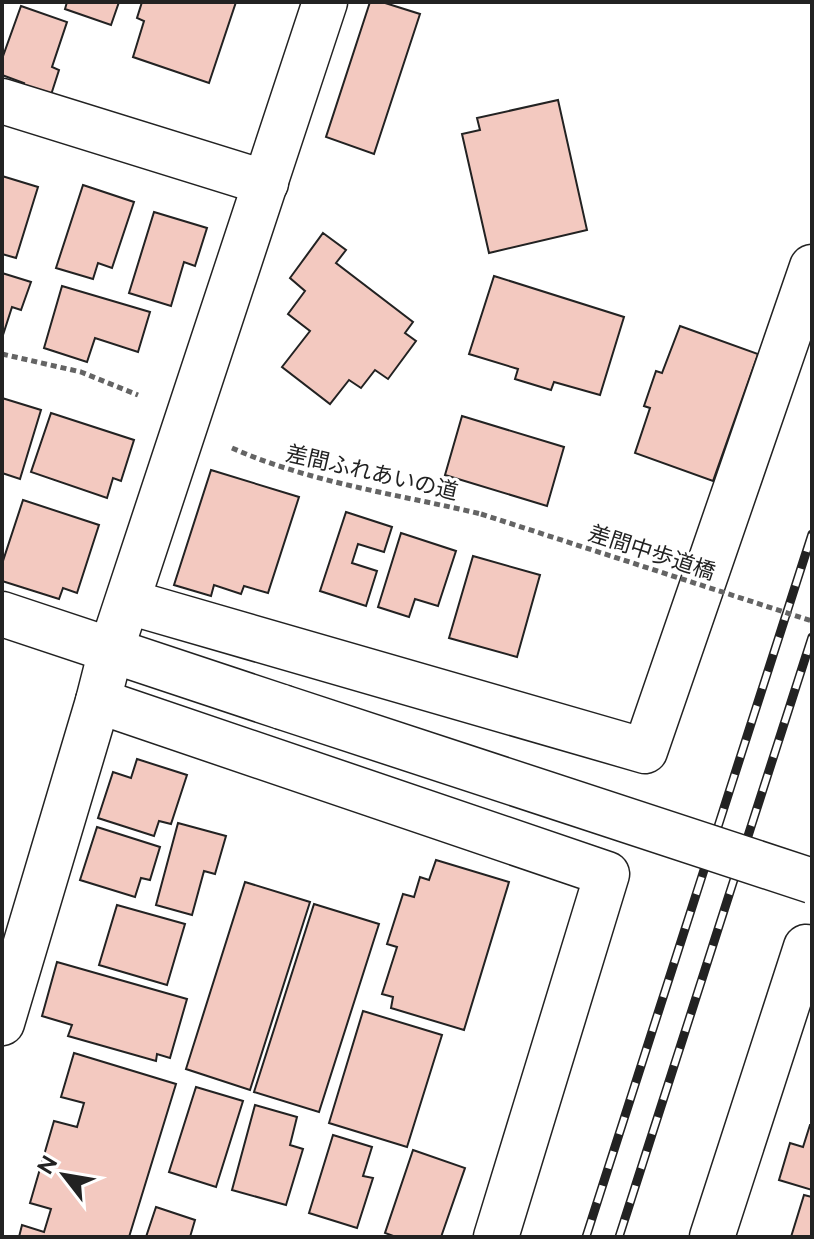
<svg xmlns="http://www.w3.org/2000/svg" width="814" height="1239" viewBox="0 0 814 1239" font-family="Raleway,'Noto Sans JP',sans-serif">
  <rect width="100%" height="100%" fill="#fff"/>
  <g fill="#f3c9c0" stroke="#222" stroke-width="2">
    <path d="M67,2H119L111,25L65,9Z"/>
    <path d="M142,2H236L209,83L133,57L144,21L137,18Z"/>
    <path d="M370,2H382L420,14L374,154L326,137Z"/>
    <path d="M21,6L67,22L52,67L59,70L50,98L22,88L24,83L2,75V59Z"/>
    <path d="M558,100L587,230L489,253L462,134L480,130L477,118Z"/>
    <path d="M2,176L38,187L16,258L2,254Z"/>
    <path d="M83,185L134,202L112,268L98,263L93,279L56,268Z"/>
    <path d="M154,212L207,228L195,266L184,262L171,306L129,293Z"/>
    <path d="M323,233L346,250L336,263L413,322L405,333L416,341L388,379L375,370L361,388L349,380L330,404L282,367L310,331L288,314L305,291L290,278Z"/>
    <path d="M2,273L31,282L21,310L12,307L3,335Z"/>
    <path d="M494,276L624,317L600,395L554,382L551,390L515,379L518,369L469,354Z"/>
    <path d="M62,286L150,312L138,352L95,338L87,362L44,348Z"/>
    <path d="M680,326L758,354L713,481L635,453L650,408L644,406L656,371L662,373Z"/>
    <path d="M2,398L41,410L20,479L2,473Z"/>
    <path d="M51,413L134,440L121,481L113,478L107,498L31,472Z"/>
    <path d="M462,416L564,447L547,506L445,475Z"/>
    <path d="M211,470L299,497L268,593L244,586L241,594L214,585L211,596L174,585Z"/>
    <path d="M23,500L99,525L77,593L63,588L59,599L2,581V564Z"/>
    <path d="M346,512L392,527L384,552L358,544L352,563L377,571L366,606L320,591Z"/>
    <path d="M401,533L456,551L438,606L415,599L409,617L378,607Z"/>
    <path d="M473,556L540,575L517,657L449,638Z"/>
    <path d="M137,759L187,775L171,824L159,821L154,836L98,818L113,772L131,778Z"/>
    <path d="M178,823L226,836L215,874L204,871L192,915L156,905Z"/>
    <path d="M97,827L160,847L150,880L141,878L135,897L80,880Z"/>
    <path d="M436,860L509,882L464,1030L391,1008L393,997L382,994L397,947L387,944L403,894L414,897L420,877L429,880Z"/>
    <path d="M245,882L310,902L250,1090L186,1069Z"/>
    <path d="M314,904L379,924L319,1112L254,1092Z"/>
    <path d="M117,905L185,924L167,985L99,965Z"/>
    <path d="M57,962L187,999L170,1058L157,1054L156,1061L68,1036L72,1025L42,1016Z"/>
    <path d="M363,1011L442,1035L407,1147L329,1123Z"/>
    <path d="M74,1053L176,1084L129,1237H19L22,1225L44,1232L51,1209L30,1203L54,1121L77,1127L84,1103L61,1097Z"/>
    <path d="M196,1087L243,1101L216,1187L169,1172Z"/>
    <path d="M255,1105L297,1117L290,1145L303,1149L286,1205L232,1190Z"/>
    <path d="M810,1125H812V1190L779,1180L790,1143L803,1147Z"/>
    <path d="M333,1135L372,1147L363,1176L373,1178L357,1228L309,1213Z"/>
    <path d="M413,1150L465,1168L441,1237H396L385,1233Z"/>
    <path d="M804,1195L812,1197V1237H791Z"/>
    <path d="M156,1207L195,1220L190,1237H146Z"/>
  </g>
  <g fill="none" stroke-linecap="round" stroke-linejoin="round">
    <g stroke="#222" stroke-width="47">
      <g id="street">
        <path d="M2,101L266,183"/>
        <path d="M129,602L645,751L812,267"/>
        <path d="M2,614L282,707"/>
        <path d="M98,701L607,874L496,1237"/>
        <path d="M2,1023L98,701L111,650L325,2"/>
        <path d="M712,1237L806,947L812,949"/>
      </g>
    </g>
    <g stroke="#646464" stroke-width="5" stroke-dasharray="6 4" stroke-linecap="butt">
      <path d="M2,354L81,372L138,395"/>
      <path d="M232,448C311,483 397,494 481,514"/>
    </g>
    <use href="#street" stroke="#fff" stroke-width="44"/>
    <g stroke="#222" stroke-width="9">
      <g id="rail">
        <path d="M586,1237L812,534"/>
        <path d="M619,1237L812,637"/>
      </g>
    </g>
    <use href="#rail" stroke="#fff" stroke-width="6" stroke-dasharray="18" stroke-linecap="butt"/>
    <g stroke="#222" stroke-width="47" stroke-linecap="butt">
      <path id="street-bridge" d="M282,707L812,881"/>
    </g>
    <path stroke="#646464" stroke-width="5" stroke-dasharray="6 4" stroke-linecap="butt" d="M481,514L812,621"/>
    <use href="#street-bridge" stroke="#fff" stroke-width="44"/>
  </g>
  <g text-anchor="middle" dominant-baseline="central" stroke-width="6" stroke-linejoin="round" paint-order="stroke">
    <g font-size="22" fill="#222" stroke="#fff">
      <text transform="translate(372 472) rotate(13)">差間ふれあいの道</text>
      <text transform="translate(652 552) rotate(18)">差間中歩道橋</text>
    </g>
  </g>
  <rect width="814" height="1239" fill="none" stroke="#222222" stroke-width="8"/>
  <g transform="translate(64 1175) rotate(301)" stroke="#ffffff" stroke-width="6" paint-order="stroke">
  <path d="M0-6L14 30L0 20L-14 30Z" fill="#222222"/>
  <text y="-12" font-size="22" font-weight="bold" text-anchor="middle" fill="#222222">N</text>
  </g>
</svg>
